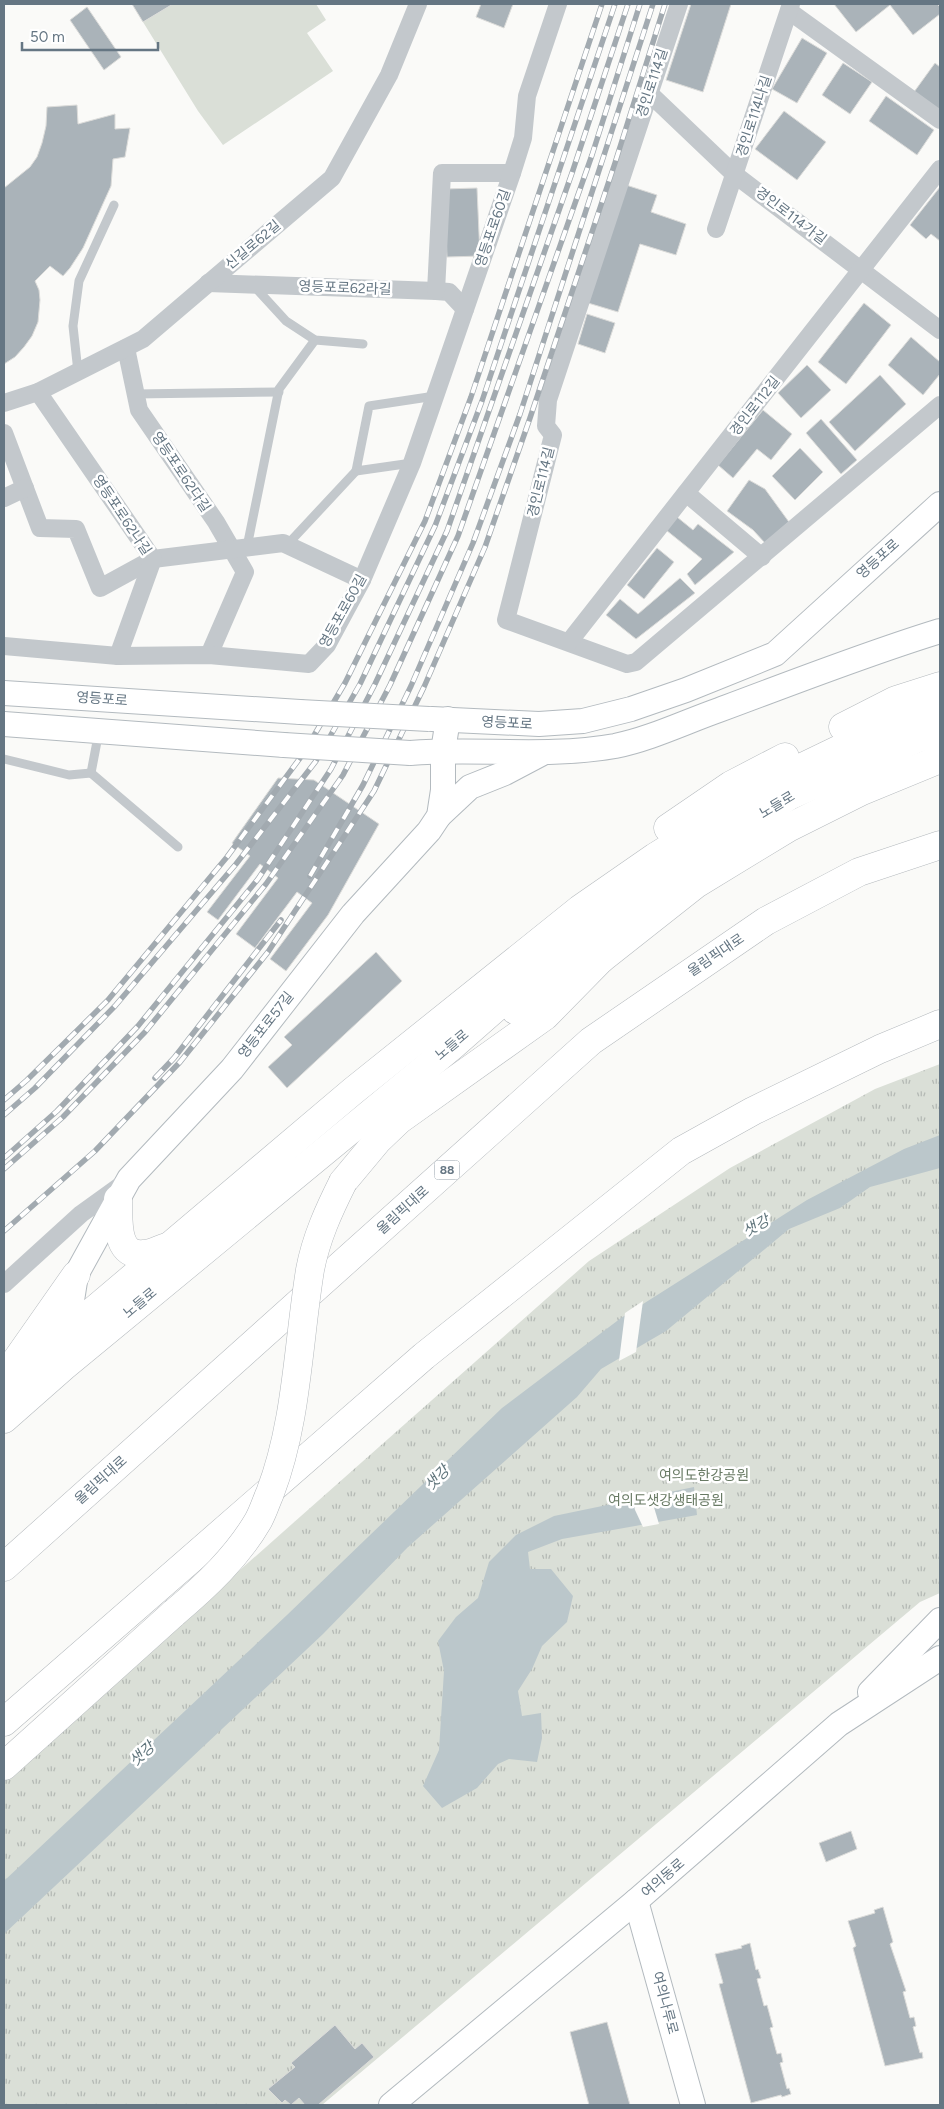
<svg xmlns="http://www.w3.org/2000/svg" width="944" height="2109" viewBox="0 0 944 2109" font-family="Figtree,'Noto Sans KR',sans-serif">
  <defs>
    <pattern id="grass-tufts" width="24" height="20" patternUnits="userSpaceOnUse" patternTransform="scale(1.25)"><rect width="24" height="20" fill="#dadfd7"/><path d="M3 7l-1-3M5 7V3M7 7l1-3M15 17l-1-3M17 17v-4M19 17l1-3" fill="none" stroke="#b4b9b4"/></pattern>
  </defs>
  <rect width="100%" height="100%" fill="#fafaf8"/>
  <path fill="url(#grass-tufts)" d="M940,1064V1593L920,1602L322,2105H4V1779L589,1261L730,1168L875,1089Z"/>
  <path fill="#dadfd7" d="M173,4H316L326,20L307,33L333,71L223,145L198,111L143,22Z"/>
  <g fill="#bbc7cb">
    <path d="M940,1135V1168L870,1187L840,1208L789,1229L666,1331L601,1369L577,1397L408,1547L323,1634L4,1934V1881L287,1615L502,1408L621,1318L807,1200L904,1149Z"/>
    <path d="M694,1487L697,1515L562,1539L528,1552L530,1569H551L573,1596L567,1622L542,1646L532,1669L518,1691L522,1716L541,1713L542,1738L537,1762L509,1759L498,1764L477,1788L442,1808L423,1786L439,1750L444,1671L438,1641L456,1617L478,1598L489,1562L516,1535L554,1516Z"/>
  </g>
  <g fill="#fafaf8">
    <path d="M643,1301L636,1352L619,1361L625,1313Z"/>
    <path d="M650,1494L659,1524L643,1527L635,1510L632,1497Z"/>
  </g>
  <g fill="#aab3b9" stroke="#dcdcda">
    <path d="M132,4H173L143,22Z"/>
    <path d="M481,4H513L504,28L476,17Z"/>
    <path d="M691,4H731L703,92L666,80Z"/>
    <path d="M834,4H937L940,7V14L913,35L890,5L856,32Z"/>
    <path d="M87,7L121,57L104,70L70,20Z"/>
    <path d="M802,38L827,53L797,103L772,89Z"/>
    <path d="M843,63L872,82L850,114L822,95Z"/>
    <path d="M935,63L940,67V112L914,92Z"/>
    <path d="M886,96L934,130L917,155L869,121Z"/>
    <path d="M77,105L78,124L115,114V129L130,128L125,157L113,159L111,186L106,197L83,248L70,268L63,276L50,266L35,281L39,290L40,300L38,322L32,336L24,347L15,357L4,364V188L30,167L37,157L42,143L46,126L47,107Z"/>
    <path d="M784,111L826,142L797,180L755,149Z"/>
    <path d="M626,185L657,195L651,212L686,224L676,255L640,244L618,312L588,303Z"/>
    <path d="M940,187V241L931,234L926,239L910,225Z"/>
    <path d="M477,188L480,256L447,257L444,189Z"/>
    <path d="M864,303L891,325L846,384L818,362Z"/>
    <path d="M587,314L615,323L605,353L578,344Z"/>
    <path d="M911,337L940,362V374L923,395L888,365Z"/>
    <path d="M807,365L831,390L801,418L778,393Z"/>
    <path d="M880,375L906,404L855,451L829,422Z"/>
    <path d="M763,410L792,434L771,460L757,449L733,478L718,465Z"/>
    <path d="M821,419L857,460L841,474L806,433Z"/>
    <path d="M800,448L823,472L795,500L772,476Z"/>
    <path d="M749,480L765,489L789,522L765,543L753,530L727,511Z"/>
    <path d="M677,517L693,530L698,524L734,552L695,585L687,574L702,559L666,530Z"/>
    <path d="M657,548L674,562L644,599L627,585Z"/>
    <path d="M680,578L695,593L636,639L606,615L620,599L638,614Z"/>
    <path d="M278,778L314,780L379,824L328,915L286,971L270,959L312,903L297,892L255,948L236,934L278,878L260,864L218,920L207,912L250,856L232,843Z"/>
    <path d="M376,952L402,981L287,1088L268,1067L292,1045L284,1037Z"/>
    <path d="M851,1831L857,1849L826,1862L819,1843Z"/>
    <path d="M883,1907L893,1942L890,1944L906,1991L903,1992L910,2018L914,2017L916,2026L913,2027L920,2053L922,2052L923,2058L885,2066L853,1948L856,1946L848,1921L875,1913L874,1910Z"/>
    <path d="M750,1943L756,1970L758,1969L761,1978L757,1979L764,2006L767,2005L773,2027L770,2028L777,2054L781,2053L783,2062L780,2063L787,2089L789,2088L791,2094L782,2097L781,2095L751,2103L719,1984L723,1983L715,1954L742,1948L741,1946Z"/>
    <path d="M607,2022L630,2105H589L570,2032Z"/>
    <path d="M335,2025L355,2049L362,2043L374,2057L318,2105H305L299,2098L291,2105L285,2100L282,2103L268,2089L295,2067L291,2063Z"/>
  </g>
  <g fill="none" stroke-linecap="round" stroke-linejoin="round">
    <g stroke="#b3babf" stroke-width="26">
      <g id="secondary">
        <path d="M4,693L300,712"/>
        <path d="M432,719L539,724L583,721L631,709L686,690L775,654L940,504"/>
        <path d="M4,724L284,745"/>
        <path d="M410,753C479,748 547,758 615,746C650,739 685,722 719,710C792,683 865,654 940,631"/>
        <path d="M439,816L470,787L505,773L541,754"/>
        <path d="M65,1345L76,1275L129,1179L232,1069L353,914L429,831L439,816L443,790V751L448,719"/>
        <path d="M870,1692L940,1620"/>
        <path d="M636,1901L693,2105"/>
        <path d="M391,2105L636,1901L839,1724L940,1658"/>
      </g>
    </g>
    <g stroke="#b5babe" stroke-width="29">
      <g id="primary">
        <path d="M843,727L896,700L940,686"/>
        <path d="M668,828L731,785L785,757"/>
        <path d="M515,1010L601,959L696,884L788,828L862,791L940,759"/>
        <path d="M118,1199C119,1218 114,1257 144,1254C151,1254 160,1249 167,1247"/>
        <path d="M8,1372L76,1275"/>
        <path d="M4,1390L67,1333L353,1091L580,909L655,857L792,772L906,717L940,706"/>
        <path d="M4,1419L63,1367L451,1047L509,996L674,871L789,796L916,739L940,731"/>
      </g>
    </g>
    <g stroke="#b4b9bd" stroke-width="29">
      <g id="highway">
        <path d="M343,1182L378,1140L399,1120L545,1016L601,959"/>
        <path d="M4,1567L591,1041L766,921L859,872L940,845"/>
        <path d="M4,1722L424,1356L681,1151L753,1111L880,1049L940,1024"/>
        <path d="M4,1766L174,1613"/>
      </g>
    </g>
    <g stroke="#c3c8cc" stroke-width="9">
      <path d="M254,286L286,321L315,340L363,344"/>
      <path d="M78,372L73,326L79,281L114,205"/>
      <path d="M135,394L279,392"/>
      <path d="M412,463L356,471L369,406L435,396"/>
      <path d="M287,545L356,471"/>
      <path d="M247,547L279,389L315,340"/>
      <path d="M99,731L91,773L178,847"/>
      <path d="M4,759L69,775L91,773"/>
    </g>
    <g stroke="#c3c8cc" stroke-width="18">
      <path d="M679,4L548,400L546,426L553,435L506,620L627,664L636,662L940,405"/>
      <path d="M789,11L940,120"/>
      <path d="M649,93L734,174L940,330"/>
      <path d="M716,229L791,4"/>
      <path d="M208,283L436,291L449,292L465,309"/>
      <path d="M436,291L442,173H512"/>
      <path d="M126,348L139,410L216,522L245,572L209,655"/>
      <path d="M38,392L153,559L283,543L362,580"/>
      <path d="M4,403L38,392L143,339L332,178L389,75L418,4"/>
      <path d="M4,433L40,528L76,529L100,588L153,559"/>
      <path d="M686,493L762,557"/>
      <path d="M4,498L25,488"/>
      <path d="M569,642L940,169"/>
      <path d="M4,646L118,656L209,655L309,664L327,645L362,580L412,463L512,173L523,138L527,96L558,4"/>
      <path d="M118,656L153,559"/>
      <path d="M4,1284L81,1214L124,1183"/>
    </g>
    <use href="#secondary" stroke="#fff" stroke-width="24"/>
    <use href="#primary" stroke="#fff" stroke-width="28"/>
    <use href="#highway" stroke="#fff" stroke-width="28"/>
    <g stroke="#a2aab0" stroke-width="5.5">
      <g id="rail">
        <path d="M310,876L363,785L411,686L473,543L520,414L653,4"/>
        <path d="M155,1078L174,1058L281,920"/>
        <path d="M4,1100L27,1080L108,1000L227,857L303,754L345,683L425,521L471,397L602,4"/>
        <path d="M4,1115L35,1088L115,1006L236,864L316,761L360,684L435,526L482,401L615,4"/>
        <path d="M4,1158L57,1111L138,1026L258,879L331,769L375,684L447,531L572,173L628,4"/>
        <path d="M4,1169L63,1117L145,1032L266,884L343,775L390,685L458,536L592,155L640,4"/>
        <path d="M4,1231L95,1151L180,1062L268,952L374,791L424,687L485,547L530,418L615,163L665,4"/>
      </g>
    </g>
    <use href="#rail" stroke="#fff" stroke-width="4" stroke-dasharray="11" stroke-linecap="butt"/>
    <g stroke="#b3babf" stroke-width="26" stroke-linecap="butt">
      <g id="secondary-bridge">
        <path d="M300,712L429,719"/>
        <path d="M284,745L410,753"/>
      </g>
    </g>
    <g stroke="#b4b9bd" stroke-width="29" stroke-linecap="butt">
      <path id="highway-bridge" d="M174,1613C206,1586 237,1557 258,1521C263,1512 266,1502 270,1493C297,1423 298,1344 310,1270C316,1238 329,1210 343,1182"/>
    </g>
    <use href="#secondary-bridge" stroke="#fff" stroke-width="24"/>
    <use href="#highway-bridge" stroke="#fff" stroke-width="28"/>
  </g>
  <g text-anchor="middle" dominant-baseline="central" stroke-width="5" stroke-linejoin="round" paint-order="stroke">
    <rect fill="#fff" stroke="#939fa8" stroke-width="1" x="434.5" y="1160.5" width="25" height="19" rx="4"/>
    <g font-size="12" font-weight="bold" fill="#657683">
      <text x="447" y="1170">88</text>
    </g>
    <g font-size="14" fill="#657683" stroke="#fff">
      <text transform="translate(652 83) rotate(-72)">경인로114길</text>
      <text transform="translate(754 116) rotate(-72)">경인로114나길</text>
      <text transform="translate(791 216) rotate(37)">경인로114가길</text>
      <text transform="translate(493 228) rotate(-71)">영등포로60길</text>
      <text transform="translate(253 245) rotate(-40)">신길로62길</text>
      <text transform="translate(345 288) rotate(2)">영등포로62라길</text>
      <text transform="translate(755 406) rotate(-52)">경인로112길</text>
      <text transform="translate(181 472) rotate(56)">영등포로62다길</text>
      <text transform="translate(541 482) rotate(-76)">경인로114길</text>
      <text transform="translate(122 515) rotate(56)">영등포로62나길</text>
      <text transform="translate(878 559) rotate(-42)">영등포로</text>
      <text transform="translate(343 611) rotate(-61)">영등포로60길</text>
      <text transform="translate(102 699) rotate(4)">영등포로</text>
      <text transform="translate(507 723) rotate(3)">영등포로</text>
      <text transform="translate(777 805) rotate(-31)">노들로</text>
      <text transform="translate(716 955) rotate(-34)">올림픽대로</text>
      <text transform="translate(266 1025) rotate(-52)">영등포로57길</text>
      <text transform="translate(452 1045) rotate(-40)">노들로</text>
      <text transform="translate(403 1210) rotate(-42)">올림픽대로</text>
      <text transform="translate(140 1303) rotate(-40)">노들로</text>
      <text transform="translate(101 1480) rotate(-42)">올림픽대로</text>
      <text transform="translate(663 1878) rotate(-41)">여의동로</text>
      <text transform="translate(665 2003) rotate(75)">여의나루로</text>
    </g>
    <g font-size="14" fill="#687a64" stroke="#fff">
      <text x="704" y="1475">여의도한강공원</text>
      <text x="666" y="1500">여의도샛강생태공원</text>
    </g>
    <g font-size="15" font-style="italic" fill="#60757c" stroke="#fff">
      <text transform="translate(756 1226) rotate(-29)">샛강</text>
      <text transform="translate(437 1478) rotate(-45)">샛강</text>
      <text transform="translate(142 1754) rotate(-42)">샛강</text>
    </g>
  </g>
  <rect width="944" height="2109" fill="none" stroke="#657683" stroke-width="10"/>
  <path d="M22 42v8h136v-8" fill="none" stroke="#657683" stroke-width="2.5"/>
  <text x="30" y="42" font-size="15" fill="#657683" stroke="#ffffff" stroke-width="4" paint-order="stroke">50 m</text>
</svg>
